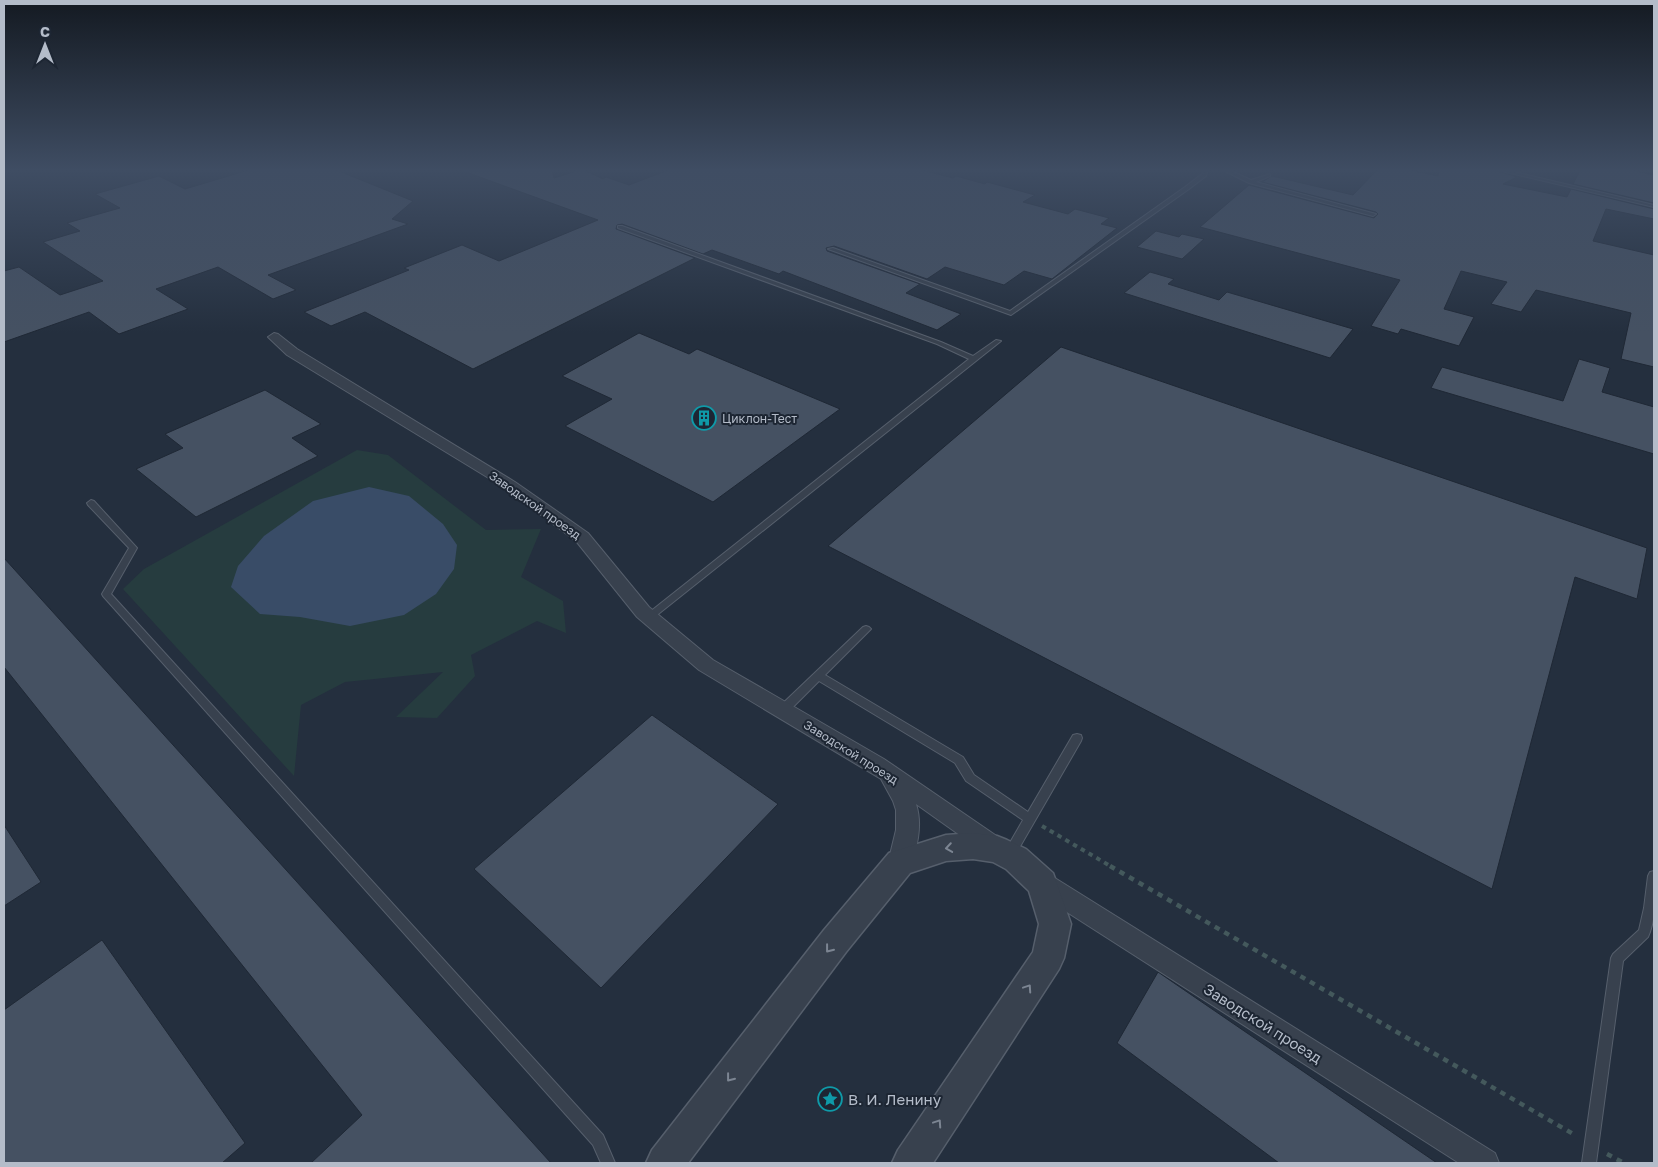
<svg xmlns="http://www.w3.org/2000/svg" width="1658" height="1167" viewBox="0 0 1658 1167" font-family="'Golos Text',sans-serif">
  <rect width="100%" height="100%" fill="#242f3e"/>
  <path fill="#263c3f" d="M357,450L388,455L486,530L541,529L521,577L563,601L566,633L537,621L471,655L475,676L437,718L396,717L443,672L345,682L301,705L294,776L123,589L144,569Z"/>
  <path fill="#394c67" d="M369,487L409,496L443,524L457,545L454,569L436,594L404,615L350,626L300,617L260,614L231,587L238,566L264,536L313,501Z"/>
  <g fill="#455162" stroke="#1f2835">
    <path d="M252,169H334L413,201L392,219L408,224L268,275L296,290L273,299L218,267L156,289L188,309L119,334L89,312L4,342V271L19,267L60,295L103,281L43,242L80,231L67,223L120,208L95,194L159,176L185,189Z"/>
    <path d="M464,169H552L554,178L582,169L603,179L606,177L629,185L671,169H918L953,178L956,176L985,184L987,182L1035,195L1023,202L1068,214L1075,209L1109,218L1101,224L1117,228L1052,279L1024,271L1004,285L945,267L927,279L834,246L826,248L827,251L920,284L906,293L961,314L937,330L783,271L779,274L712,250L703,254L622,224L617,225L616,229L695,258L473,369L365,312L331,326L304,312L409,270L404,268L462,245L499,261L598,220L463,171Z"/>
    <path d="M1378,169H1405L1438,176L1439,169H1491L1517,177L1503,184L1567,197L1571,189L1654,209V219L1606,209L1593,241L1654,255V367L1621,359L1631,313L1536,290L1521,312L1491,304L1507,282L1461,271L1444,309L1474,317L1459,346L1401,329L1398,334L1371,326L1400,280L1200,227L1249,185L1374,218L1378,214L1376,212L1262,182L1272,176L1353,195Z"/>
    <path d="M1581,169H1626L1654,175V203L1573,184Z"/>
    <path d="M1156,231L1179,237L1182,234L1204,239L1182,259L1137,247Z"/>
    <path d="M1150,272L1174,279L1168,284L1219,300L1227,292L1353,329L1330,358L1124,293Z"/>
    <path d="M639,333L689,354L697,349L840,409L713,502L565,426L612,399L562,376Z"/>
    <path d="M1061,347L1647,548L1637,599L1575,577L1492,889L828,546Z"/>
    <path d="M1579,359L1610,368L1602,392L1654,407V454L1431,388L1442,367L1563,401Z"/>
    <path d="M265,390L321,424L292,438L318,456L196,517L136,469L183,448L165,434Z"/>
    <path d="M4,558L551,1163H311L362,1115L4,667Z"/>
    <path d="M652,715L778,804L601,988L474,869Z"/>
    <path d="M4,825L41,882L4,906Z"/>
    <path d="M102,940L245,1143L222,1163H4V1010Z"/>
    <path d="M1158,972L1174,983L1437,1163H1279L1117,1043Z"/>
  </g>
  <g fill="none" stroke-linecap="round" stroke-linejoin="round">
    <g stroke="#565f6c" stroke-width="2">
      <g id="service">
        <path d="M1204,169H1208L1206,176L1189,189L1011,315L828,249L833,248L1010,311L1185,187L1202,174Z"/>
        <path d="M1221,169H1227L1251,180L1270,174V176L1256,182L1376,214L1373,216L1249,183Z"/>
        <path d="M1493,169H1502L1654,205V207Z"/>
        <path d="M618,226H622L941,342L973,356L996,340L1001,341L652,619H646L644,617L646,615L969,359L937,344L618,228Z"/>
        <path d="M91,500L94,501L137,548L111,594L603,1135L615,1163H601L593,1145L103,596L102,594L129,548L88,505L87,503Z"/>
        <path d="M866,626L869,627L871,629L825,675L963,757L974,775L1028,812L1073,735L1077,734L1081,735L1082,738L1081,741L1014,857L1010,858L1006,857L1004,853L1023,820L966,781L955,763L819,681L787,713L783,714L779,713L778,710L779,707L863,627Z"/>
        <path d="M1654,871C1654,893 1657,917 1648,937L1623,961L1596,1163H1582L1611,958L1613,954L1639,930L1644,908L1648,876L1650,872Z"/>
      </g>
    </g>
    <g stroke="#565f6c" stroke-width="2">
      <g id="minor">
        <path d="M274,333L278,334L297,349L515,482L588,533L649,607L713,660L884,759L1001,839L1004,846L1001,853L993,856L985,853L916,804C923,825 917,851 908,871L900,874L892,871L888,863L896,830V810L893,801L881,779L699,670L637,617L576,541L505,488L287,355L268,337Z"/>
        <path d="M1042,872L1050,875L1495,1153L1499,1163H1459L1034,891L1030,883L1034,875Z"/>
      </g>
    </g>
    <g stroke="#565f6c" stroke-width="3">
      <path id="tertiary" d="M973,833L997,836L1007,840L1026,849L1053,873L1071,924L1064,958L1059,969L933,1163H892L898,1150L1033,952L1039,924L1029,891L1006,869L993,862L973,859L946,861L910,873L846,952L688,1163H646L652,1150L824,930L889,853L946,835Z"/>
    </g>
    <path stroke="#44595c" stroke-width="4" stroke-dasharray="4.5 4.5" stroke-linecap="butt" d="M1042,826L1112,867"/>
    <g stroke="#44595c" stroke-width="4.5" stroke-dasharray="5.5 5.5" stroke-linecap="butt">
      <path d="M1110,866L1575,1135"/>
      <path d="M1607,1154L1624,1163"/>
    </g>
    <use href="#service" fill="#38414e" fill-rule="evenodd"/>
    <use href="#minor" fill="#38414e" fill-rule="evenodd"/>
    <use href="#tertiary" fill="#38414e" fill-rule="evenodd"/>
  </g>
  <defs><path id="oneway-chevron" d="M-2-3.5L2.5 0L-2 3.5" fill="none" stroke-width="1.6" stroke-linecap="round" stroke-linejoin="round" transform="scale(1.25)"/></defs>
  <g stroke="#7c8592">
    <use href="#oneway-chevron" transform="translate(949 848) rotate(171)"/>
    <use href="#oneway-chevron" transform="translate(829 949) rotate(128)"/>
    <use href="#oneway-chevron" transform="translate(1028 988) rotate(-56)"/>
    <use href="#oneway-chevron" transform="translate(730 1078) rotate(128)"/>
    <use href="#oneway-chevron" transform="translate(938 1123) rotate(-56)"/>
  </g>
  <linearGradient id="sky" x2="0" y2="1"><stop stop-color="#141a22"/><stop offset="0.51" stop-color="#3f4d63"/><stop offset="1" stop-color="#3f4d63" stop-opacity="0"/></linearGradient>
  <rect width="1658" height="333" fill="url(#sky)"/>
  <defs>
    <g id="building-ring" transform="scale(1.25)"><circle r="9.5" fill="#1d2633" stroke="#0f9aa8" stroke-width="1.5"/><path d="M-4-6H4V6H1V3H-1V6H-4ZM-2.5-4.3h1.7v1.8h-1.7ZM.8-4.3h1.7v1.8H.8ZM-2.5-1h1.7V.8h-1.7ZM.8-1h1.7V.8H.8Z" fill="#0f9aa8"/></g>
    <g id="sight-ring" transform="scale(1.25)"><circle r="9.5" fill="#1d2633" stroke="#0f9aa8" stroke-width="1.5"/><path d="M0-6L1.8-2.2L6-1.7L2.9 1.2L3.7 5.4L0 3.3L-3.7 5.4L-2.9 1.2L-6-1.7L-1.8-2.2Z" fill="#0f9aa8"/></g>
  </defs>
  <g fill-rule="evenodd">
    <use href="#building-ring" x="704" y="418"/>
    <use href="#sight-ring" x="830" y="1099"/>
  </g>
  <g text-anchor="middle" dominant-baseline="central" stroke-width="4" stroke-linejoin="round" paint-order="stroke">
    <g font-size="12" fill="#b4bcc9" stroke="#1d2633" text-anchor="start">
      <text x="722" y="418">Циклон-Тест</text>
    </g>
    <g font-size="12" fill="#b4bcc9" stroke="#1d2633">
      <text transform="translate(535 505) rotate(35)">Заводской проезд</text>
      <text transform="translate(851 752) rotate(32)">Заводской проезд</text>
    </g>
    <g font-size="15" fill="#b4bcc9" stroke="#1d2633">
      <text transform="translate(1263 1023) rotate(32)">Заводской проезд</text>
    </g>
    <g font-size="15" fill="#b4bcc9" stroke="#1d2633" text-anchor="start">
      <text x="848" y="1099">В. И. Ленину</text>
    </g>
  </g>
  <rect width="1658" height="1167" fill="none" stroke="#b4bcc9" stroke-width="10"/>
  <g transform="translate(45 45)" stroke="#1d2633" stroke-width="4" paint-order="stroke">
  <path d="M0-4L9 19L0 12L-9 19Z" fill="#b4bcc9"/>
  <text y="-8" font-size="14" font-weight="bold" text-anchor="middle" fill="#b4bcc9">С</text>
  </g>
</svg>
